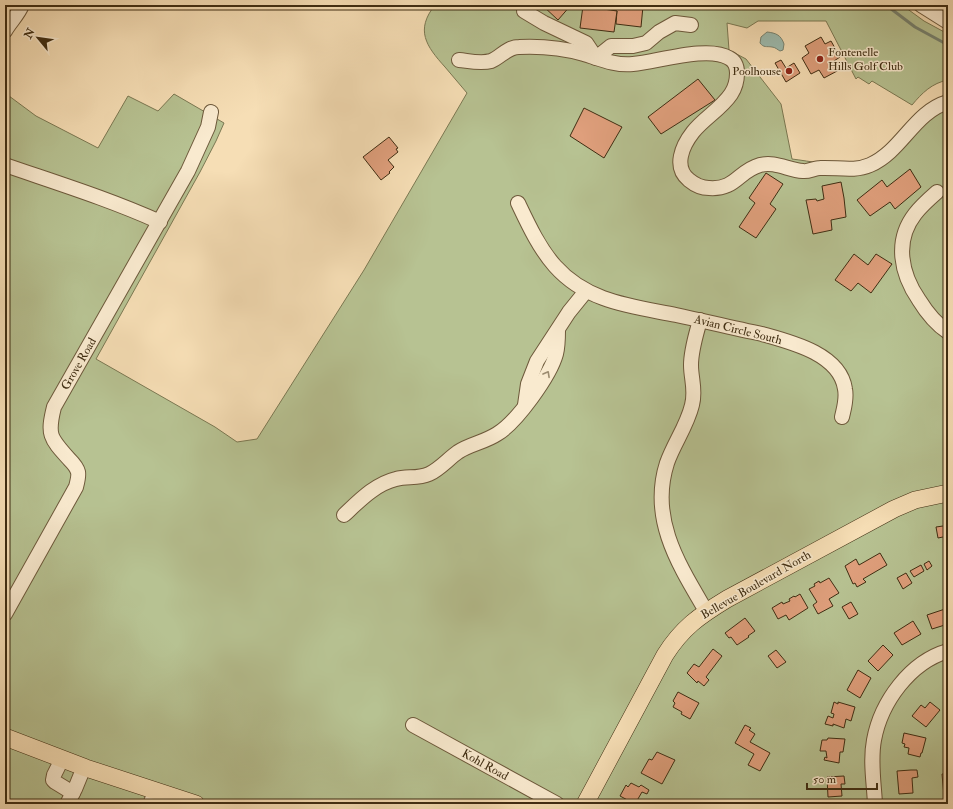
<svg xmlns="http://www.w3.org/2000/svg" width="953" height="809" viewBox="0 0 953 809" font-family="'IM FELL Double Pica',serif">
  <rect width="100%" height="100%" fill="#f6deb5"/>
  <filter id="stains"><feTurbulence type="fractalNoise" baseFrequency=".005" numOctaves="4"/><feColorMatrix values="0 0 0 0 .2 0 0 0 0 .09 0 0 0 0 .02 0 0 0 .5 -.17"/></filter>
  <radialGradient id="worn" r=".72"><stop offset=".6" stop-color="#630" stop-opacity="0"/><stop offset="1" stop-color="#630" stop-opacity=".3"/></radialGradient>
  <path fill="#b7c292" stroke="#7b7852" d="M435,5H902L924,21L948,34V80C932,83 922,93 912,105L872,81L869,84L858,77L856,79L826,21H758L747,28L727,23L729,50L746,59L781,104L792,159C809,161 837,167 854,164C867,161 881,153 891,144C911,126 920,102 948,95V804H5V93L36,116L98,148L128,96L158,111L174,94L224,123L216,141L200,172L96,359L215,427L237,442L257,439L364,270L467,93C460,84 452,76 445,67C426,46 415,30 435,5Z"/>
  <path fill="#9dbcb0" stroke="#778371" d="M767,32C776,33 781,35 784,44L783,50L780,51C778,50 775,47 772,47C766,46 764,48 760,43L761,37Z"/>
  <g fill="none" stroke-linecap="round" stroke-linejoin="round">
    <path stroke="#778371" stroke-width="3" d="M886,5L915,27L948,45"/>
  </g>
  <g fill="#df9f7c" stroke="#3f2d12">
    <path d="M542,5H571L558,20Z"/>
    <path d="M612,5L643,6L641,27L616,24L617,11L611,10Z"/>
    <path d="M583,6L617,11L614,32L580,28Z"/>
    <path d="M821,37L825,44L831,41L840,57L834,61L839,70L824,78L819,70L811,74L802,58L809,53L805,46Z"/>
    <path d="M781,60L786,68L794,63L800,73L786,82L775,63Z"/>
    <path d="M698,79L715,100L661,134L648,117Z"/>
    <path d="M584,108L622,127L604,158L570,136Z"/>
    <path d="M389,137L398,148L396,149L398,152L388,160L394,167L389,172L390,173L381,180L363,157Z"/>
    <path d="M910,169L921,187L895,209L890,202L870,216L857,200L882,180L887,187Z"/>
    <path d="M766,173L783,184L770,204L776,209L756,238L739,227L755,203L749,198Z"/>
    <path d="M841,182L844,198L846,217L831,220L832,230L813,234L806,200L816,199L817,201L824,199L822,186Z"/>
    <path d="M854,254L868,265L876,254L892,264L871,293L858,283L851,291L835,280Z"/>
    <path d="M943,526H948V536L938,538L936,527Z"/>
    <path d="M880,553L887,565L863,579L866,582L857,587L855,583L853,584L845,566L856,559L859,565Z"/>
    <path d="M929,561L932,566L927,570L924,564Z"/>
    <path d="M921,565L924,571L914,577L910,571Z"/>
    <path d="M906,573L912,583L903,589L897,578Z"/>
    <path d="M829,578L839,593L829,599L833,606L818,614L813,605L817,602L809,589L815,586L814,584L819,581L820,583Z"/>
    <path d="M800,594L808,608L789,620L786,615L778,619L772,608L782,602L783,604L790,601L789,599L794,596L795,597Z"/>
    <path d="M851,602L858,614L849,619L842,607Z"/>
    <path d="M948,608V624L932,629L927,615Z"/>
    <path d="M745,618L755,631L748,636L749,637L737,645L731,637L729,638L725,633Z"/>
    <path d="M913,621L921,634L902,645L894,633Z"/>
    <path d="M883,645L893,655L878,671L868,661Z"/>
    <path d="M713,649L722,656L706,677L709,680L704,686L698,681L697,683L687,673L694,664L699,667Z"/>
    <path d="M776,650L786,662L777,668L768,656Z"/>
    <path d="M858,670L871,678L860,698L847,690Z"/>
    <path d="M678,692L699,703L690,719L681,714L682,712L673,707L675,703L673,701Z"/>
    <path d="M834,702L838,704V702L855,707L851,721L846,719L844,728L833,724V726L825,724L828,716L833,718L834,714L831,713Z"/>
    <path d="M930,702L940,710L926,727L912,716L921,705L925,708Z"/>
    <path d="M745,725L751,728L749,730L755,734L750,742L770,753L760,771L748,765L754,754L735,743Z"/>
    <path d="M904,733L926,738L922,753H921L920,757L908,754L909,748L904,747L905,744L902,743Z"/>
    <path d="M828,738L845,739L843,752H840L839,763L824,760L825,757L827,758L826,751H820L822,740H827Z"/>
    <path d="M657,752L675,760L662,784L641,773L649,759L652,760Z"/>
    <path d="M911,770H917L918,777L912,778L913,793L899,794L897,771Z"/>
    <path d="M942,774H948V795L944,796Z"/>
    <path d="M844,776L845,784H841L842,796L828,797L827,777Z"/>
    <path d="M631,783L639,787L641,785L649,790L647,794L642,792L635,804L620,796L626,785L628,787Z"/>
  </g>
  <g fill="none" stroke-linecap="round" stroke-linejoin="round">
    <g stroke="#6d593b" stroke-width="16">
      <g id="minor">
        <path d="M921,5L948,22"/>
        <path d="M524,11L544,23L586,43L596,58L611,46H633L646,43L659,32L675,23L691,25"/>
        <path d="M5,31C10,22 18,15 22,5"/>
        <path d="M459,60C469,61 481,64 491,61C501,57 507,47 519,47C541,46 563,48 584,54C600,59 616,66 633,64C657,62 708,45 729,58C735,61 737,67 737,73C737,80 735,88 731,94C721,109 704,118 693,132C682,146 673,167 689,180C695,185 702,188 709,188C736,190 738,171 760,165C775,161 788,170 803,171C808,172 815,168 820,168C837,167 854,172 870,165C902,151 914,112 948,102"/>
        <path d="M5,165C57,183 109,199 160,222"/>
        <path d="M937,192C929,199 921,206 915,214C894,241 901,274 919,300C927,313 936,324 948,332"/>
        <path d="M518,203C528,224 539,248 555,266C587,302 631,306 676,315C704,321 733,328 762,334C791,342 840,354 845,389C847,399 844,408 842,417"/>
        <path d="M700,320C696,335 691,350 691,365C691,379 696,390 692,405C687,426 674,443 667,463C649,519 679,565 706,611"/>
        <path d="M525,405L528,384L537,361L569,312L586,291"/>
        <path d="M344,515C359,501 375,484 396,479C407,476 418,479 429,474C440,469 448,459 458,452C470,444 485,442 497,434C516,423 550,376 556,354C558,346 558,338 558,330"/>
        <path d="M5,614L76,487C77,483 79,476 78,472C77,468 72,462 69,459C50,438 47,435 54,407L188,171L208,127L211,112"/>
        <path d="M413,725L557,804"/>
        <path d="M62,759L54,775L53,780L55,782L73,793"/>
        <path d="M67,804L75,789L84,767"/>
        <path d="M150,804L156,791"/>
        <path d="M875,804C874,783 870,761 874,740C881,702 910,662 948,651"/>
      </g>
    </g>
    <g stroke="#3f2d12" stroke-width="18">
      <g id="major">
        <path d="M5,737L86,768L196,804"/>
        <path d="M585,804L665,655C682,628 699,616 727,599L894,509L915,500L948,493"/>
      </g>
    </g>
    <use href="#minor" stroke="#f9eacf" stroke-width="14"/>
    <use href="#major" stroke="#f6deb5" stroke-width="17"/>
  </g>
  <defs><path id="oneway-chevron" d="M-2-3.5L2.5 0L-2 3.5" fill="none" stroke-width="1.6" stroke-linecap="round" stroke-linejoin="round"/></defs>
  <use stroke="#9c8c70" href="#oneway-chevron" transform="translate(547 374) rotate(-61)"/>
  <g fill="#8f2418" stroke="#f9eacf" stroke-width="1.5">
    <circle cx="820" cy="59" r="4"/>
    <circle cx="789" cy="71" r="4"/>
  </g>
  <g text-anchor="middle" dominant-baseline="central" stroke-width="3" stroke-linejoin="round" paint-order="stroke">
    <g font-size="12" fill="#3f2d12" stroke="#f9eacf" text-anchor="start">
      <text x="828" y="52">Fontenelle<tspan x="828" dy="14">Hills Golf Club</tspan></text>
      <text x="781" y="71" text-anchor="end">Poolhouse</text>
    </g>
    <g font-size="12" fill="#3f2d12" stroke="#f9eacf">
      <text transform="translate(738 330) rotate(14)">Avian Circle South</text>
      <text transform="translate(79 364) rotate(-60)">Grove Road</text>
      <text transform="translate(756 585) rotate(-30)">Bellevue Boulevard North</text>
      <text transform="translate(485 765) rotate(29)">Kohl Road</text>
    </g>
  </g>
  <rect width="953" height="809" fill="none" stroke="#f6deb5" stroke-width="20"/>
  <rect x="6" y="6" width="941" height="797" fill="none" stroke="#3f2d12" stroke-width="2"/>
  <rect x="10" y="10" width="933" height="789" fill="none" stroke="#3f2d12"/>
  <g transform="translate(38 38) rotate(299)" stroke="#f9eacf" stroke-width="3" paint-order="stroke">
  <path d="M0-3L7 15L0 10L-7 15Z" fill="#3f2d12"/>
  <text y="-6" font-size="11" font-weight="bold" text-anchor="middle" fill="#3f2d12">N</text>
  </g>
  <path d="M807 783v6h70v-6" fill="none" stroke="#3f2d12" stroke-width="2"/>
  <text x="813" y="783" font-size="12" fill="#3f2d12" stroke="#f9eacf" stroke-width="3" paint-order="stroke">50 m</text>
  <rect width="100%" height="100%" filter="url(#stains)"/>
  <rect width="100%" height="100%" fill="url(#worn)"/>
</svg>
